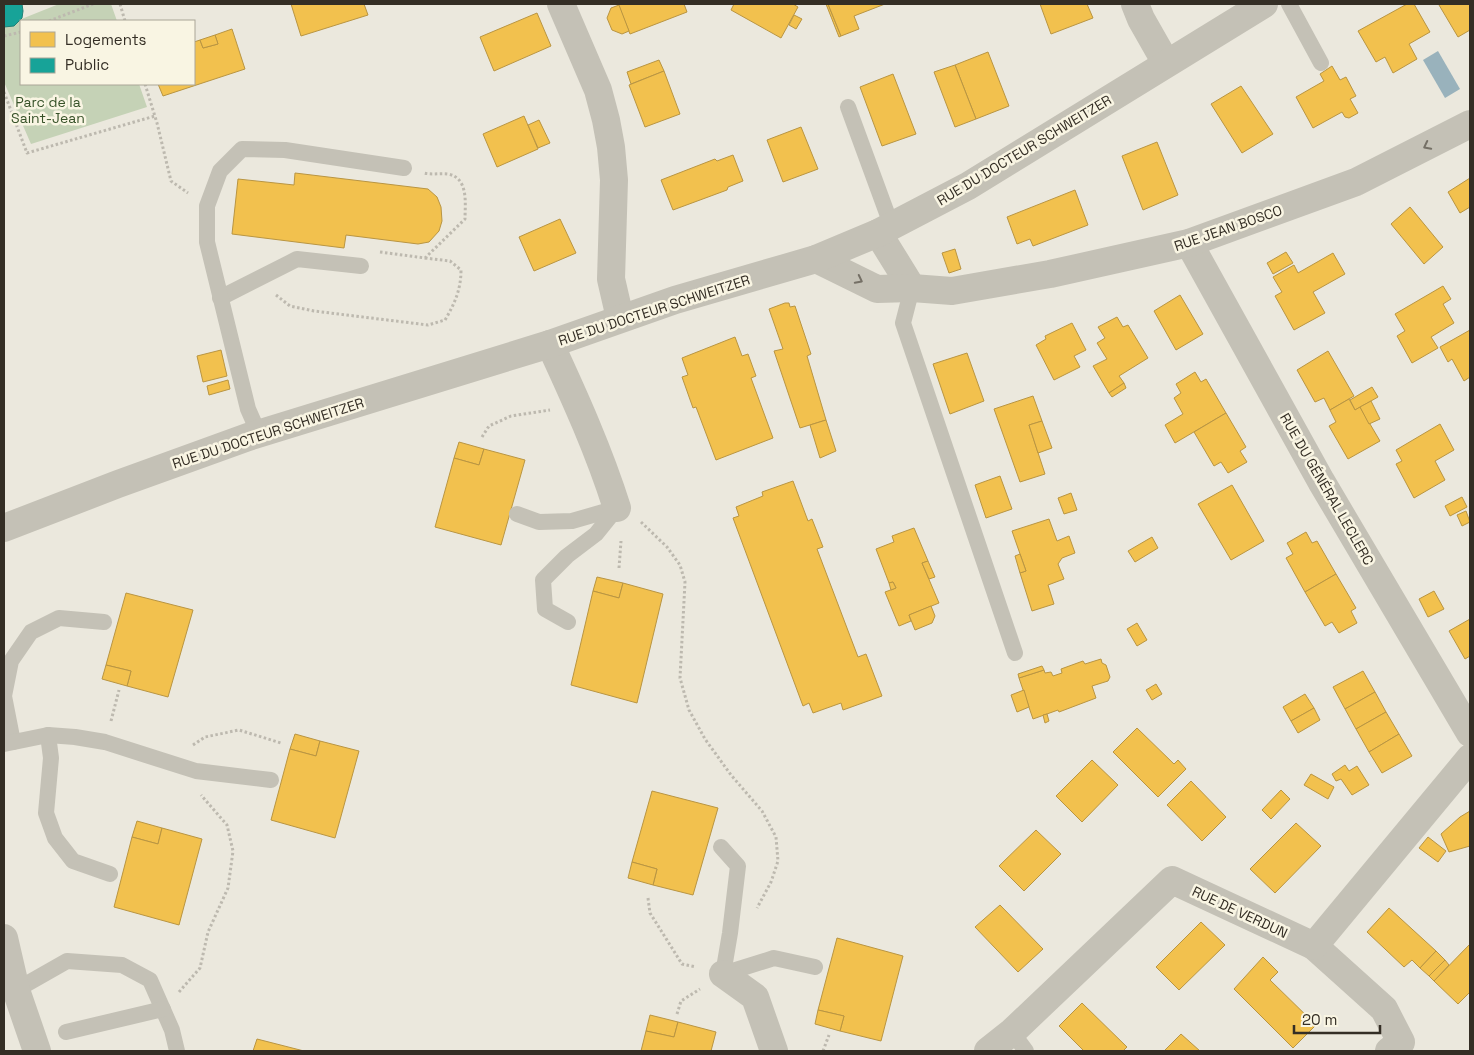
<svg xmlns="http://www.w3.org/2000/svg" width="1474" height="1055" viewBox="0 0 1474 1055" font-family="'Space Grotesk',sans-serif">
  <rect width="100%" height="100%" fill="#ebe8dd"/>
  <path fill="#c5d2b6" d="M59,4H111L117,21H21V84H139L147,107L31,144L4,82V26Z"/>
  <path fill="#99b2bc" d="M1438,51L1460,89L1445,98L1423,60Z"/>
  <g fill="#f2c14e" stroke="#b99542">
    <path d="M291,4H364L368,15L301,36Z"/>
    <path d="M618,4H684L687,12L630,34Z"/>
    <path d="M734,4H793L798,7L781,38L731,10Z"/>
    <path d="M826,4H828L841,36L839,37Z"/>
    <path d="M828,4H885L854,16L859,29L841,36Z"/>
    <path d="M1040,4H1087L1093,18L1051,34Z"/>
    <path d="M1407,4H1414L1430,32L1409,44L1417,59L1393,73L1385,57L1376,62L1358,31Z"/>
    <path d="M1441,4H1470V30L1458,37L1439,5Z"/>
    <path d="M619,5L629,31L622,34L612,30L607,18L611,8Z"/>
    <path d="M537,13L551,46L494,71L480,37Z"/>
    <path d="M794,15L802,19L796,29L789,25Z"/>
    <path d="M232,29L245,69L163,96L158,84H194V42L200,40L203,48L218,44L215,35Z"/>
    <path d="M215,35L218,44L203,48L200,40Z"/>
    <path d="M988,52L1009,106L976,119L955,65Z"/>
    <path d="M659,60L664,71L631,84L627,72Z"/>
    <path d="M955,65L976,119L955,127L934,72Z"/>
    <path d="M1332,66L1340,80L1346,77L1356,96L1350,99L1358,113L1349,118L1345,117L1342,112L1313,128L1296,97L1324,81L1320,74Z"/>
    <path d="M664,71L680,114L645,127L629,85Z"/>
    <path d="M893,74L916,134L882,146L860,87Z"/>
    <path d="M1241,86L1273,134L1242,153L1211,104Z"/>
    <path d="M524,116L538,149L497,167L483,134Z"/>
    <path d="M539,120L550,143L538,148L528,125Z"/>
    <path d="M801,127L818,169L783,182L767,140Z"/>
    <path d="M1157,142L1178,195L1143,210L1122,156Z"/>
    <path d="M733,155L743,181L728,187L727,190L673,210L661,180L715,159L717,161Z"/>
    <path d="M295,173L428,189L437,197L441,207L442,221L439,231L429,242L418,244L346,235L344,248L232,234L238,179L294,185Z"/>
    <path d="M1470,178V207L1460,213L1448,192Z"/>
    <path d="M1075,190L1088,225L1033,246L1030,239L1017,244L1007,217Z"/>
    <path d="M1410,207L1443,247L1424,264L1391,224Z"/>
    <path d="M560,219L576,253L534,271L519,237Z"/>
    <path d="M955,249L961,269L949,273L942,253Z"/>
    <path d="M1286,252L1293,263L1273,274L1267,263Z"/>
    <path d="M1333,253L1345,274L1313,292L1325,313L1294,330L1275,296L1282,292L1273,277L1294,265L1298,273Z"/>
    <path d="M1443,286L1451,299L1443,304L1454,323L1431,337L1438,348L1412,363L1397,336L1405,331L1395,314Z"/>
    <path d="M1180,295L1203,334L1176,350L1154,311Z"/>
    <path d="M785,303H789L790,307L795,306L811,354L807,356L826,420L800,428L774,351L783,349L769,309Z"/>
    <path d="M1117,317L1123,327L1128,325L1148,358L1119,376L1124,383L1109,393L1093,366L1107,359L1097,343L1105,338L1098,327Z"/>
    <path d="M1072,323L1086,350L1074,356L1080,367L1054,380L1036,345L1046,339L1045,336Z"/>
    <path d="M1470,330V377L1464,381L1452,359L1448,362L1440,347Z"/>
    <path d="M735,337L742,356L748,354L756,376L751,378L773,438L716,460L696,407L693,408L682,377L688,375L682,358Z"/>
    <path d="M221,350L227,376L203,382L197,356Z"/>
    <path d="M1328,351L1354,396L1330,410L1324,398L1315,402L1297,370Z"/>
    <path d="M967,353L984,401L950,414L933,364Z"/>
    <path d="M1195,372L1201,382L1206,379L1226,413L1175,443L1165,425L1183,414L1174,398L1181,393L1176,384Z"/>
    <path d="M228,380L230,389L209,395L207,386Z"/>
    <path d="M1124,383L1126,388L1112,397L1109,393Z"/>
    <path d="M1372,387L1378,397L1355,410L1350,400Z"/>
    <path d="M1033,396L1042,421L1029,425L1045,474L1020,482L994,409Z"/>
    <path d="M1349,399L1355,410L1360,407L1380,441L1348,459L1329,426L1336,422L1330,410Z"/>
    <path d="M1371,401L1380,419L1369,424L1360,407Z"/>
    <path d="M1226,413L1246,447L1240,451L1247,462L1228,473L1221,462L1214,466L1194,432Z"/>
    <path d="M826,420L836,451L820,458L810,425Z"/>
    <path d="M1042,421L1052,448L1038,453L1029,425Z"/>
    <path d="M1440,424L1454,450L1435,461L1445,480L1414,498L1396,464L1402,461L1396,450Z"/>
    <path d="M459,442L484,449L479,465L454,458Z"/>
    <path d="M484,449L525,460L501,545L435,527L454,458L479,465Z"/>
    <path d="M1000,476L1012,509L986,518L975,485Z"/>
    <path d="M793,481L808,521L812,519L823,547L817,549L858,657L866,654L882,696L843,710L841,703L813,713L809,703L803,706L733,518L739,516L736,507L763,496L762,492Z"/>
    <path d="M1232,485L1264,541L1231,560L1198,504Z"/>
    <path d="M1071,493L1077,510L1064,514L1058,498Z"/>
    <path d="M1462,497L1467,507L1450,516L1445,506Z"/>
    <path d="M1466,511L1470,522L1462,526L1457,515Z"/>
    <path d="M1049,519L1057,541L1069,536L1075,553L1062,558L1058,564L1064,579L1048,585L1054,604L1032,611L1020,573L1026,571L1012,531Z"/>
    <path d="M914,528L928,561L922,563L939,603L909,615L911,621L899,626L885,592L896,588L893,582L889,583L876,549L894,542L892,536Z"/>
    <path d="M1306,532L1312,543L1317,541L1336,574L1305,592L1286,558L1293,554L1287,543Z"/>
    <path d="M1152,537L1158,548L1135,562L1128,551Z"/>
    <path d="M1020,554L1026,571L1020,573L1015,556Z"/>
    <path d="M928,561L935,577L929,579L922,563Z"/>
    <path d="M1336,574L1356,608L1351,611L1357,623L1339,633L1332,622L1325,626L1305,592Z"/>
    <path d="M597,577L623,583L619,598L593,591Z"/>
    <path d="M893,582L896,588L891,590L889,583Z"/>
    <path d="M623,583L663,594L637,703L571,685L593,591L619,598Z"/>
    <path d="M1434,591L1444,609L1428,617L1419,599Z"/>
    <path d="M126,593L193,610L168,697L127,686L131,671L106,665Z"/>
    <path d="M931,606L935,616L932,623L915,630L909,615Z"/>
    <path d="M1470,619V656L1465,659L1449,631Z"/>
    <path d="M1137,623L1147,640L1137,646L1127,629Z"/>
    <path d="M1101,659L1102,663L1106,665L1110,677L1108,681L1092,686L1096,698L1059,712L1058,710L1033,719L1019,678L1044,670L1045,673L1051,672L1053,676L1062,673L1061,669L1083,661L1085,664Z"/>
    <path d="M106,665L131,671L127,686L102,679Z"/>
    <path d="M1042,666L1044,670L1019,678L1018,674Z"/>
    <path d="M1363,671L1375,692L1345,709L1333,687Z"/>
    <path d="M1156,684L1162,694L1152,700L1146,690Z"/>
    <path d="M1024,690L1029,707L1017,712L1011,695Z"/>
    <path d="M1375,692L1386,712L1356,729L1345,709Z"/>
    <path d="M1305,694L1314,708L1291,721L1283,707Z"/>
    <path d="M1314,708L1320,720L1298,733L1291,721Z"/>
    <path d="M1386,712L1399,734L1369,752L1356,729Z"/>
    <path d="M1047,714L1049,721L1045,723L1043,715Z"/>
    <path d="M1137,728L1174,764L1178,760L1186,769L1158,797L1113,752Z"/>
    <path d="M295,734L320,741L316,756L290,749Z"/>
    <path d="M1399,734L1412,756L1382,773L1369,752Z"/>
    <path d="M320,741L359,751L335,838L271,820L290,749L316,756Z"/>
    <path d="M1092,760L1118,785L1082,822L1056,796Z"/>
    <path d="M1345,765L1349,771L1357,766L1369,785L1352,795L1341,779L1336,781L1332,774Z"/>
    <path d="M1311,774L1334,787L1328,799L1304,785Z"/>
    <path d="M1191,781L1226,817L1202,841L1167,805Z"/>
    <path d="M1281,790L1290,799L1271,819L1262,810Z"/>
    <path d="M652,791L718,808L693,895L653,885L657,869L632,862Z"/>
    <path d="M1470,811V846L1449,852L1441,834L1460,817Z"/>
    <path d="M137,821L162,828L158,844L132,837Z"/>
    <path d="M1296,823L1321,846L1275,893L1250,869Z"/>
    <path d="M162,828L202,839L179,925L114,907L132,837L158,844Z"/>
    <path d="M1036,830L1061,854L1024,891L999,866Z"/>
    <path d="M1428,837L1446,851L1438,862L1419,848Z"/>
    <path d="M632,862L657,869L653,885L628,878Z"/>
    <path d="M1000,905L1043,949L1018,972L975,927Z"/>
    <path d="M1389,908L1436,951L1420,968L1412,960L1404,967L1367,932Z"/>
    <path d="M1201,922L1225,945L1179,990L1156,967Z"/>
    <path d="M837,938L903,956L881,1041L840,1031L844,1016L818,1010Z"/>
    <path d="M1470,944V992L1458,1004L1434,981Z"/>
    <path d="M1436,951L1445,960L1429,976L1420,968Z"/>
    <path d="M1263,957L1278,972L1270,980L1316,1025L1293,1048L1234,989Z"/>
    <path d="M1445,960L1449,965L1434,981L1429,976Z"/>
    <path d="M1082,1003L1127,1047L1123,1051H1084L1059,1026Z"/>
    <path d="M818,1010L844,1016L840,1031L815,1024Z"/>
    <path d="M650,1015L678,1022L674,1037L646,1031Z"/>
    <path d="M678,1022L716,1032L711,1051H641L646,1031L674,1037Z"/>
    <path d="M1181,1034L1200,1051H1164Z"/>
    <path d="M257,1039L304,1051H253Z"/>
  </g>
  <path fill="#17a398" stroke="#208076" d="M4,4H22L23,11L22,18L14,26L4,27Z"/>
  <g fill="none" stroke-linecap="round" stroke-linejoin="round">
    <g stroke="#bdb9af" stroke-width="3" stroke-dasharray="2.5 2.5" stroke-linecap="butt">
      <path d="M120,4L125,21"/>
      <path d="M49,21L93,4"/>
      <path d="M4,36L21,32"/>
      <path d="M145,84L157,123L171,181L188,193"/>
      <path d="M4,92L27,153L155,116"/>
      <path d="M380,252L425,258L465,219C465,204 469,178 448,174C440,173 432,175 424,173"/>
      <path d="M276,295L290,306L314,311L428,325L445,320C455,303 461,289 461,270L450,261L425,258"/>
      <path d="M482,437L489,426L511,416L550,410"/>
      <path d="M641,522L667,547L680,565L685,582L680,678L689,710L705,739L731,775L762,811L776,837L778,861L771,882L757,908"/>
      <path d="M619,568L621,541"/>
      <path d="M111,721L119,690"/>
      <path d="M193,745L205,737L239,730L281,743"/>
      <path d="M648,898L650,913L682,964L696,967"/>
      <path d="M179,992L200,968L208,932L228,888L233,851L227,825L201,795"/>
      <path d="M677,1014L681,1001L700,989"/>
      <path d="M823,1051L829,1035"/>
    </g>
    <g stroke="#c4c1b6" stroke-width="16">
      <path d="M1289,4L1321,63"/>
      <path d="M848,107L892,227"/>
      <path d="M912,288L903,323L1015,653"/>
      <path d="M220,298L297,259L361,266"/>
      <path d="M259,434L248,409L207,242V206L220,171L242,149L285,150L404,168"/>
      <path d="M517,514L539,522L572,521L617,508"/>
      <path d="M568,622L545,609L543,580L567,556L596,534L617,508"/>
      <path d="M48,735L51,758L46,813L55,838L73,861L110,874"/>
      <path d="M13,742L4,696L11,661L31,632L59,618L104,622"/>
      <path d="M4,744L48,735L75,737L105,742L196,771L271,780"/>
      <path d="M721,847L738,866L730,933L723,974L774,958L815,967"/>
      <path d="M16,990L67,961L122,965L150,980L172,1030L177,1051"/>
      <path d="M66,1032L163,1009"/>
      <path d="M1012,1032L1026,1051"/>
    </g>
    <g stroke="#c4c1b6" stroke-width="28">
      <path d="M561,4L598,90L606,120L611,147L614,180L611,279L620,318"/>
      <path d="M1135,4L1141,19L1166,63"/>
      <path d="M878,233L912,288"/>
      <path d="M1189,243L1321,481L1470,733"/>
      <path d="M816,259L877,289L912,288L952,291L1050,274L1189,243L1356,182L1470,124"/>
      <path d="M550,344C575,398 599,451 617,508"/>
      <path d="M4,528L118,484L248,437L550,344L675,300L816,259L878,233L968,186L1264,4"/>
      <path d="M4,938L16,990L37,1051"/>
      <path d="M1314,946L1384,1009L1401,1042L1389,1051"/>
      <path d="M723,974L755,997L774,1051"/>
      <path d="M988,1051L1012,1032L1172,880L1314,946L1470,758"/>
    </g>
  </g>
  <defs><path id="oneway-chevron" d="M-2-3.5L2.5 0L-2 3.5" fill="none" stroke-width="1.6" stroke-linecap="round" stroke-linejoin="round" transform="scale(1.25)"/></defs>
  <g stroke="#757066">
    <use href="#oneway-chevron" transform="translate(1427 146) rotate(153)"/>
    <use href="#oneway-chevron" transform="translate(859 280) rotate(27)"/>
  </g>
  <g text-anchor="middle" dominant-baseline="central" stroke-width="5" stroke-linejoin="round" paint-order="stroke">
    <g font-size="14" fill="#375229" stroke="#f9f5e3">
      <text x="48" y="102">Parc de la<tspan x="48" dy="16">Saint-Jean</tspan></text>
    </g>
    <g font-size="14" fill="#342e25" stroke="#f9f5e3">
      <text transform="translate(1024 150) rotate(-31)">RUE DU DOCTEUR SCHWEITZER</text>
      <text transform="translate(1228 228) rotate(-19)">RUE JEAN BOSCO</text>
      <text transform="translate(654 310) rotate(-18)">RUE DU DOCTEUR SCHWEITZER</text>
      <text transform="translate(268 433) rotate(-18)">RUE DU DOCTEUR SCHWEITZER</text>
      <text transform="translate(1327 489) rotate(60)">RUE DU GÉNÉRAL LECLERC</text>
      <text transform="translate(1240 912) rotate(25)">RUE DE VERDUN</text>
    </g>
  </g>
  <rect width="1474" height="1055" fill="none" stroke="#342e25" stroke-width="10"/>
  <rect x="20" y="20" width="175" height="65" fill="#f9f5e3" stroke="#aaa597"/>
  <rect x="30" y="32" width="25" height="15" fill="#f2c14e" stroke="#aaa597"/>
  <text x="65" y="45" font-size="15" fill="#342e25">Logements</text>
  <rect x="30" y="58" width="25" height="15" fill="#17a398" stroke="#aaa597"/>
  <text x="65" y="70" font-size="15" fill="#342e25">Public</text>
  <path d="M1294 1025v8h86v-8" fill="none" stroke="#342e25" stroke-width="2.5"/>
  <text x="1302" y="1025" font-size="15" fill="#342e25" stroke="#f9f5e3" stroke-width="4" paint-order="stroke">20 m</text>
</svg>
